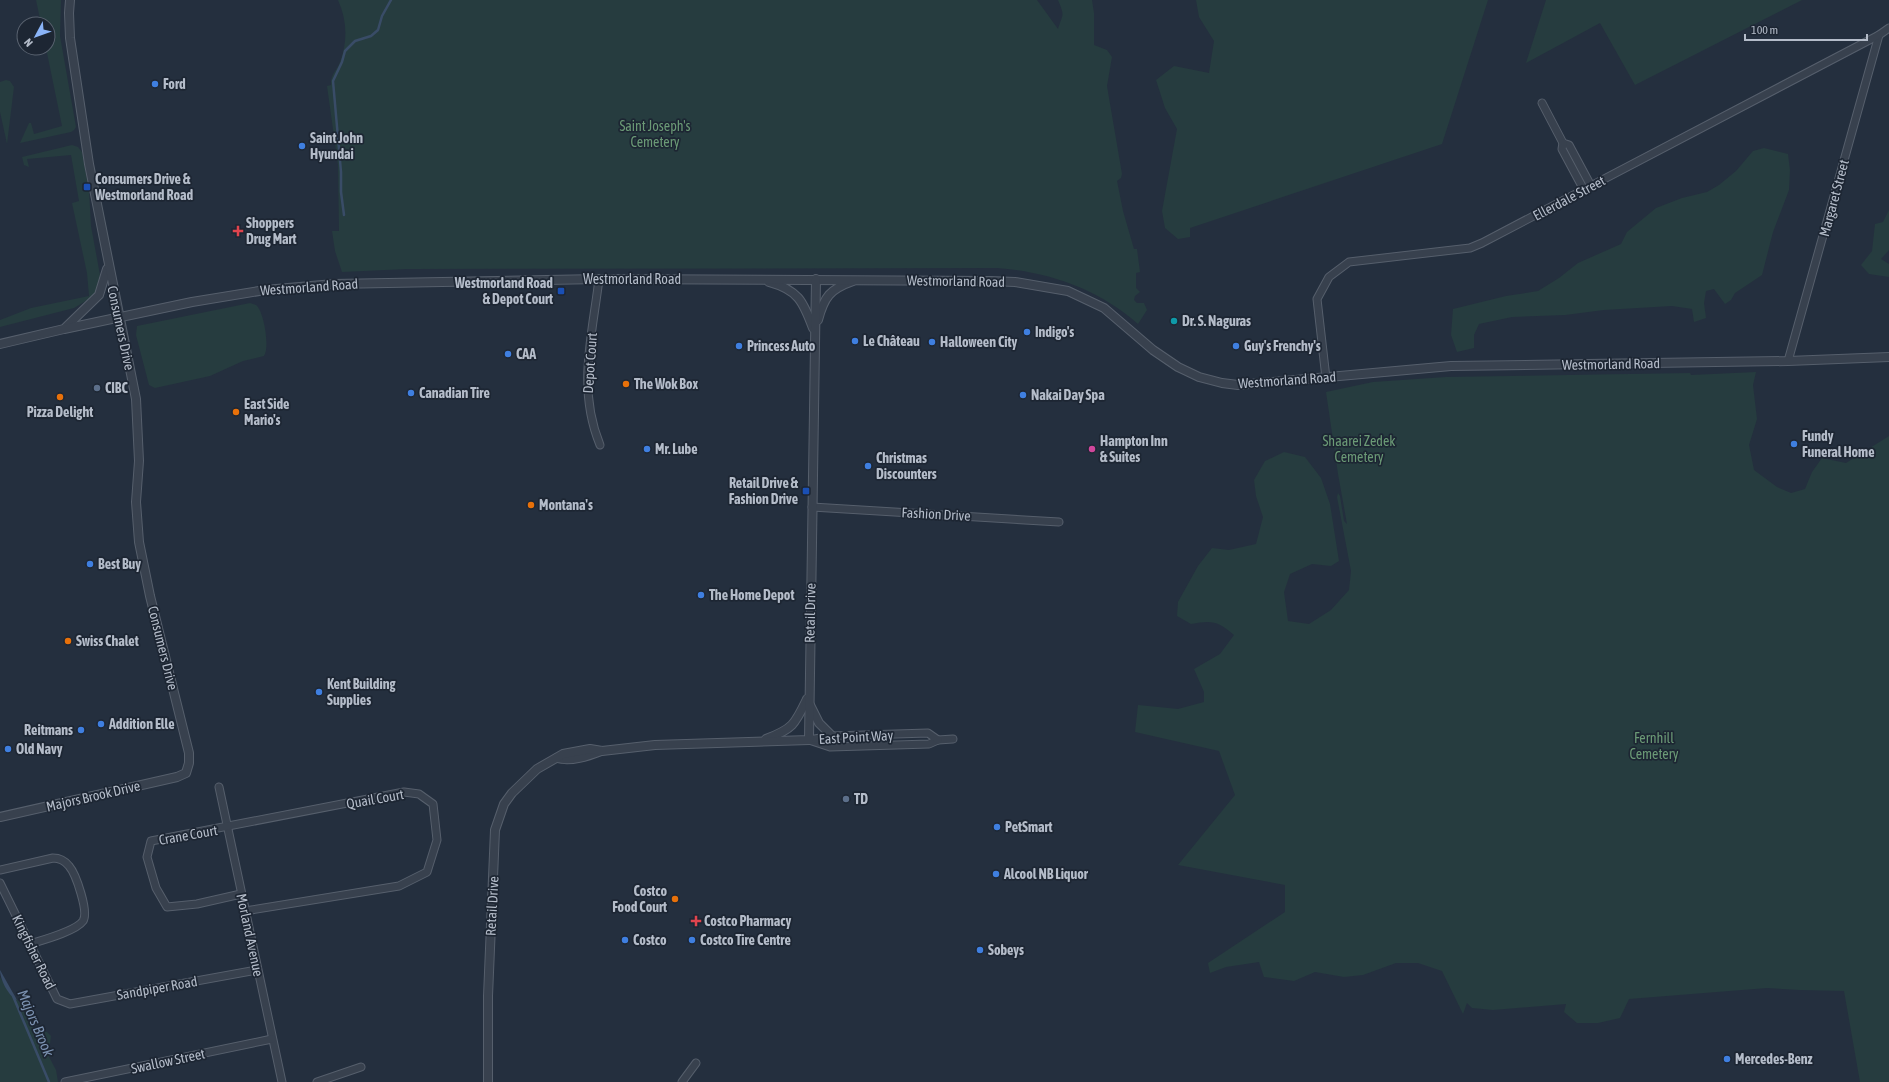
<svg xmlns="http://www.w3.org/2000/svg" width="1889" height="1082" viewBox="0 0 1889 1082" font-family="'Asap Condensed',sans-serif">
  <rect width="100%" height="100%" fill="#242f3e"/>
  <g fill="#263c3f">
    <path d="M36,0H61L60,36L76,127L74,130L71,132L20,143L29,123H31L34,134L62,126L46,48H48V24H41Z"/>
    <path d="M338,0H1037L1058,29C1063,13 1065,17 1058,0H1092L1094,13V45L1107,50L1112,57L1107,86L1122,174L1121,178L1117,181L1123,211L1134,249H1137L1140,272L1136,273V288L1140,292L1135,296L1134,300L1137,303H1144L1147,310L1138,324C1098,289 1050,272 997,268L407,269L342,272L335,251L332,231H339L338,165L327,86L331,85C330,75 337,70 340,62C348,41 347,20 338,0Z"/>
    <path d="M1196,0H1488L1442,144L1190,228V237L1178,239L1165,228L1162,211L1177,129L1165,108L1156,80L1174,66L1209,73L1214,41L1199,17Z"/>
    <path d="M1546,0H1802L1635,85L1600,23L1526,63Z"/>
    <path d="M6,80L10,81L14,87L7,144L0,112V82Z"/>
    <path d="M72,145L78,147L82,152L88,185H86L87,190H89L91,226L100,275L96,292L89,299L74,308L0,327V320L31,308L89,296L87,273L72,203L79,201L71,155L27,159L29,167L24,165L22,157Z"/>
    <path d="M1764,148L1788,154L1790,170L1789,190L1773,232L1762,275L1735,293L1731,300L1725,304L1714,289L1706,291L1704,303L1706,318L1694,322L1692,309L1672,306L1604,310L1565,315L1512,317L1479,324L1474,335V348L1457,352L1451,335L1453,309L1506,296L1538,291L1559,278L1578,263L1621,244L1627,232L1656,208L1682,198L1707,192L1719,185L1736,171L1753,151Z"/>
    <path d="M1889,210V250L1881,259L1889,264V277L1869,274L1861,265L1872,251L1875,224L1883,222Z"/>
    <path d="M250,303L256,305C264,311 270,348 264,356L243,361L210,376L155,388L149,385L136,335L137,326Z"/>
    <path d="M1756,372L1753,385L1757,419L1749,445L1754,470L1777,487L1791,493L1805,489L1812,472L1822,458L1846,463L1889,436V1082H1860L1844,991L1800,990L1767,988L1629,999L1620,1018L1598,1023H1577L1564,1012L1566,1004L1493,1010L1472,1008L1467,1003L1463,1014L1442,971L1418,963H1396L1363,975L1344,977L1315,972L1294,981L1264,977L1259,962L1226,967L1210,973L1208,963L1285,912V885L1178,865L1235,795L1219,751L1135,732L1138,705L1178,709L1204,702V692L1194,669L1220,654L1234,635C1218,621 1212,620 1191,624L1177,616L1178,602L1198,566L1212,548L1229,550L1256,544L1263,517L1256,496L1254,480L1265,461L1284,452L1305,457L1321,478L1330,504L1339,561L1331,566L1312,564L1290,574L1284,592L1288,621L1309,624L1331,610L1349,590L1351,571L1337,497L1338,493L1340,496L1344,521L1347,524L1338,474L1326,392L1373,382L1446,377L1690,373L1691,375Z"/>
    <path d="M0,977L12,996L19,1001L31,1025L36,1029L47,1032L51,1036L50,1044L47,1053L56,1070L58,1082H0Z"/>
  </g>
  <path fill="#394c67" d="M0,970L17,1000C8,996 0,979 0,970Z"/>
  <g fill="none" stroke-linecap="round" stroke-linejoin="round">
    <g stroke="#394c67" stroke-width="2.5">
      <path d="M344,215L341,192V172L333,81L342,62L345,51L355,41L371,36L378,30L382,16L391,0"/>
      <path d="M13,996L49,1082"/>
    </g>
    <g stroke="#565f6c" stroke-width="9">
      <g id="minor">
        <path d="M1542,103L1563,143L1569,145L1591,186"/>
        <path d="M1563,143L1562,149L1584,190"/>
        <path d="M599,279C592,337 577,389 600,445"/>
        <path d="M1788,361L1879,35"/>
        <path d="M1326,378L1317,299L1329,277L1349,262L1470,248L1482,243L1879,35L1889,28"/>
        <path d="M812,507L1059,522"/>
        <path d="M809,740L830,747L929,744L938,740L953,739"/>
        <path d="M809,740L832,736L928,733L938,740"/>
        <path d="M219,787L282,1082"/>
        <path d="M0,870L53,858C60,858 65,861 69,866C76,874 89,912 83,921C76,931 43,940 30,944"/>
        <path d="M0,883L57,999L70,1004L257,970"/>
        <path d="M241,894L197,904L167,907L156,888L147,857L151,841L404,792L419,794L433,804L437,840L427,872L399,886L245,911"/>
        <path d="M65,1082L272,1039"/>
        <path d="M317,1082L361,1067"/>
        <path d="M682,1082L696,1063"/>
      </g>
    </g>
    <g stroke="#565f6c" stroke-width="10">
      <g id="tertiary">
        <path d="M769,282C798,290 803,301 813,328"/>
        <path d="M818,320C824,297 830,289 853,281"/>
        <path d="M66,327L99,295L107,269"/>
        <path d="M0,344L64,329L192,302L265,290L334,284L599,279L990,281L1015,282L1068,291L1104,308L1153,350L1178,367L1199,377L1222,383L1238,385L1451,366L1788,361L1889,357"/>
        <path d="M810,705L819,723L832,736"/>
        <path d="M766,739C793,729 795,724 807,699"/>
        <path d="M557,758C571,762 588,756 601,751"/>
        <path d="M0,817L177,777L186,773L189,763V753L150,596L139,542L136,502L139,461L136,399L89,164L70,38L69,13L70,0"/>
        <path d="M488,1082V996L495,830L504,804L512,793L537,769L563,754L590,749L602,751L655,745L809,740L816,279"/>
      </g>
    </g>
    <use href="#minor" stroke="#38414e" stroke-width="7"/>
    <use href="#tertiary" stroke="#38414e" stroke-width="8"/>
  </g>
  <g fill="#3f7fe0" stroke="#1d2633" stroke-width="1.5">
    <circle cx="155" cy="84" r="4"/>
    <circle cx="302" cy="146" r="4"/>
    <circle cx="1027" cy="332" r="4"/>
    <circle cx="855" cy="341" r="4"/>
    <circle cx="932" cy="342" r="4"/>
    <circle cx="739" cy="346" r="4"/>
    <circle cx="1236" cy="346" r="4"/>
    <circle cx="508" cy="354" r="4"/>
    <circle cx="411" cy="393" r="4"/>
    <circle cx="1023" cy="395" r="4"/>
    <circle cx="1794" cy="444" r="4"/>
    <circle cx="647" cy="449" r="4"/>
    <circle cx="868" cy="466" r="4"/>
    <circle cx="90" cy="564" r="4"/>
    <circle cx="701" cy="595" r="4"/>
    <circle cx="319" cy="692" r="4"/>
    <circle cx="101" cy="724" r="4"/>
    <circle cx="81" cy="730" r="4"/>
    <circle cx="8" cy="749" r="4"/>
    <circle cx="997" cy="827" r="4"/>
    <circle cx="996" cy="874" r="4"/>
    <circle cx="625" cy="940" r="4"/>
    <circle cx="692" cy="940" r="4"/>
    <circle cx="980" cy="950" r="4"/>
    <circle cx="1727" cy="1059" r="4"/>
  </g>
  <g fill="#1a4fb4" stroke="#1d2633" stroke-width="1.5">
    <rect x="83" y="183" width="8" height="8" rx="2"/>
    <rect x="557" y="287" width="8" height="8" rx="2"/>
    <rect x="802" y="487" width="8" height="8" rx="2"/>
  </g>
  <g fill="#e0444e" stroke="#1d2633" stroke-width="1.5">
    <path d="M236 225h4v4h4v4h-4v4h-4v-4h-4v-4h4z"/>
    <path d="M694 915h4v4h4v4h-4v4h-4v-4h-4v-4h4z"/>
  </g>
  <circle fill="#0f9aa8" stroke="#1d2633" stroke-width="1.5" cx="1174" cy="321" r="4"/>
  <g fill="#e8710a" stroke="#1d2633" stroke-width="1.5">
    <circle cx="626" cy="384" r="4"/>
    <circle cx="60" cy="397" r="4"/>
    <circle cx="236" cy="412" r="4"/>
    <circle cx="531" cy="505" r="4"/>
    <circle cx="68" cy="641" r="4"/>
    <circle cx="675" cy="899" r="4"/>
  </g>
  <g fill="#5c6f8a" stroke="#1d2633" stroke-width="1.5">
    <circle cx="97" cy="388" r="4"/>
    <circle cx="846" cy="799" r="4"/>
  </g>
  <circle fill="#d1479c" stroke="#1d2633" stroke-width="1.5" cx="1092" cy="449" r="4"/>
  <g text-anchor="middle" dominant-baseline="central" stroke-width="3.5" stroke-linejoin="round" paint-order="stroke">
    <g font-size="14" font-weight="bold" fill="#b4bcc9" stroke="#1d2633" text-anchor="start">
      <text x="163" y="84">Ford</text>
      <text x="310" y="138">Saint John<tspan x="310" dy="16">Hyundai</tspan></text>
      <text x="95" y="179">Consumers Drive &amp;<tspan x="95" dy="16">Westmorland Road</tspan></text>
      <text x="246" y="223">Shoppers<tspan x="246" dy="16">Drug Mart</tspan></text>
      <text x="553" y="283" text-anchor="end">Westmorland Road<tspan x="553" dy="16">&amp; Depot Court</tspan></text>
      <text x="1182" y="321">Dr. S. Naguras</text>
      <text x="1035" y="332">Indigo's</text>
      <text x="863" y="341">Le Château</text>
      <text x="940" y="342">Halloween City</text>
      <text x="747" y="346">Princess Auto</text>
      <text x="1244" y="346">Guy's Frenchy's</text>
      <text x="516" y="354">CAA</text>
      <text x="634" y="384">The Wok Box</text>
      <text x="105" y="388">CIBC</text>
      <text x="419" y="393">Canadian Tire</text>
      <text x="1031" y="395">Nakai Day Spa</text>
      <text x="244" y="404">East Side<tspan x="244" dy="16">Mario's</tspan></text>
      <text x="60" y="412" text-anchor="middle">Pizza Delight</text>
      <text x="1802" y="436">Fundy<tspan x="1802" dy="16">Funeral Home</tspan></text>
      <text x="1100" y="441">Hampton Inn<tspan x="1100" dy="16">&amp; Suites</tspan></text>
      <text x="655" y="449">Mr. Lube</text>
      <text x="876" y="458">Christmas<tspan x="876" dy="16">Discounters</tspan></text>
      <text x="798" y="483" text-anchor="end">Retail Drive &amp;<tspan x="798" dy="16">Fashion Drive</tspan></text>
      <text x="539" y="505">Montana's</text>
      <text x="98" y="564">Best Buy</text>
      <text x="709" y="595">The Home Depot</text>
      <text x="76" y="641">Swiss Chalet</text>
      <text x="327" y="684">Kent Building<tspan x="327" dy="16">Supplies</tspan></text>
      <text x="109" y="724">Addition Elle</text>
      <text x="73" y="730" text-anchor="end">Reitmans</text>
      <text x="16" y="749">Old Navy</text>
      <text x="854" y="799">TD</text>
      <text x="1005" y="827">PetSmart</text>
      <text x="1004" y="874">Alcool NB Liquor</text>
      <text x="667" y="891" text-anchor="end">Costco<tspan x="667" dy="16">Food Court</tspan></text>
      <text x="704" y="921">Costco Pharmacy</text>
      <text x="633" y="940">Costco</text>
      <text x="700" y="940">Costco Tire Centre</text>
      <text x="988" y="950">Sobeys</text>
      <text x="1735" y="1059">Mercedes-Benz</text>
    </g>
    <g font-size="14" fill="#6b9a76" stroke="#1d2633">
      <text x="655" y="126">Saint Joseph's<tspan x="655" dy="16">Cemetery</tspan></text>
      <text x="1359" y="441">Shaarei Zedek<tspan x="1359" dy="16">Cemetery</tspan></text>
      <text x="1654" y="738">Fernhill<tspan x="1654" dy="16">Cemetery</tspan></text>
    </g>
    <g font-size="14" fill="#b4bcc9" stroke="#1d2633">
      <text transform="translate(1569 198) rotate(-28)">Ellerdale Street</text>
      <text transform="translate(1834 198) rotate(-75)">Margaret Street</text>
      <text x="632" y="279">Westmorland Road</text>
      <text transform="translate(956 281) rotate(1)">Westmorland Road</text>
      <text transform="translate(309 287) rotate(-4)">Westmorland Road</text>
      <text transform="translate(121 328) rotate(78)">Consumers Drive</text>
      <text transform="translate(590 363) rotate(-86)">Depot Court</text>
      <text transform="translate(1611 364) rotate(-1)">Westmorland Road</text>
      <text transform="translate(1287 380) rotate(-4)">Westmorland Road</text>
      <text transform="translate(936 514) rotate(3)">Fashion Drive</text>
      <text transform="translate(810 613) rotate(-89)">Retail Drive</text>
      <text transform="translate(163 648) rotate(76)">Consumers Drive</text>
      <text transform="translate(856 737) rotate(-3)">East Point Way</text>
      <text transform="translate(93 796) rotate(-13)">Majors Brook Drive</text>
      <text transform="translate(375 799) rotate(-10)">Quail Court</text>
      <text transform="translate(188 835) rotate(-10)">Crane Court</text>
      <text transform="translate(492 906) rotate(-87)">Retail Drive</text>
      <text transform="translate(250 935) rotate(78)">Morland Avenue</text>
      <text transform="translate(34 952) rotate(64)">Kingfisher Road</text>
      <text transform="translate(157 988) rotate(-10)">Sandpiper Road</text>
      <text transform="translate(168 1061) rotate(-12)">Swallow Street</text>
    </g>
    <g font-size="15" font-style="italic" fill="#7c92b1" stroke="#1d2633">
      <text transform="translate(36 1023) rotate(67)">Majors Brook</text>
    </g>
  </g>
  <g transform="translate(36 36) rotate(229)"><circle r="19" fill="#1d2633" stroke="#59626f"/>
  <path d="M0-3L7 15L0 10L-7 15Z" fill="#8ab4f8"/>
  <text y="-6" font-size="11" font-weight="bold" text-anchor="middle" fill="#b4bcc9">N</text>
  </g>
  <path d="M1745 34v6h122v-6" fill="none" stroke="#b4bcc9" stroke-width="2"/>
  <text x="1751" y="34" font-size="12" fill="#b4bcc9" stroke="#1d2633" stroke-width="3" paint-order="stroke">100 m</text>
</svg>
